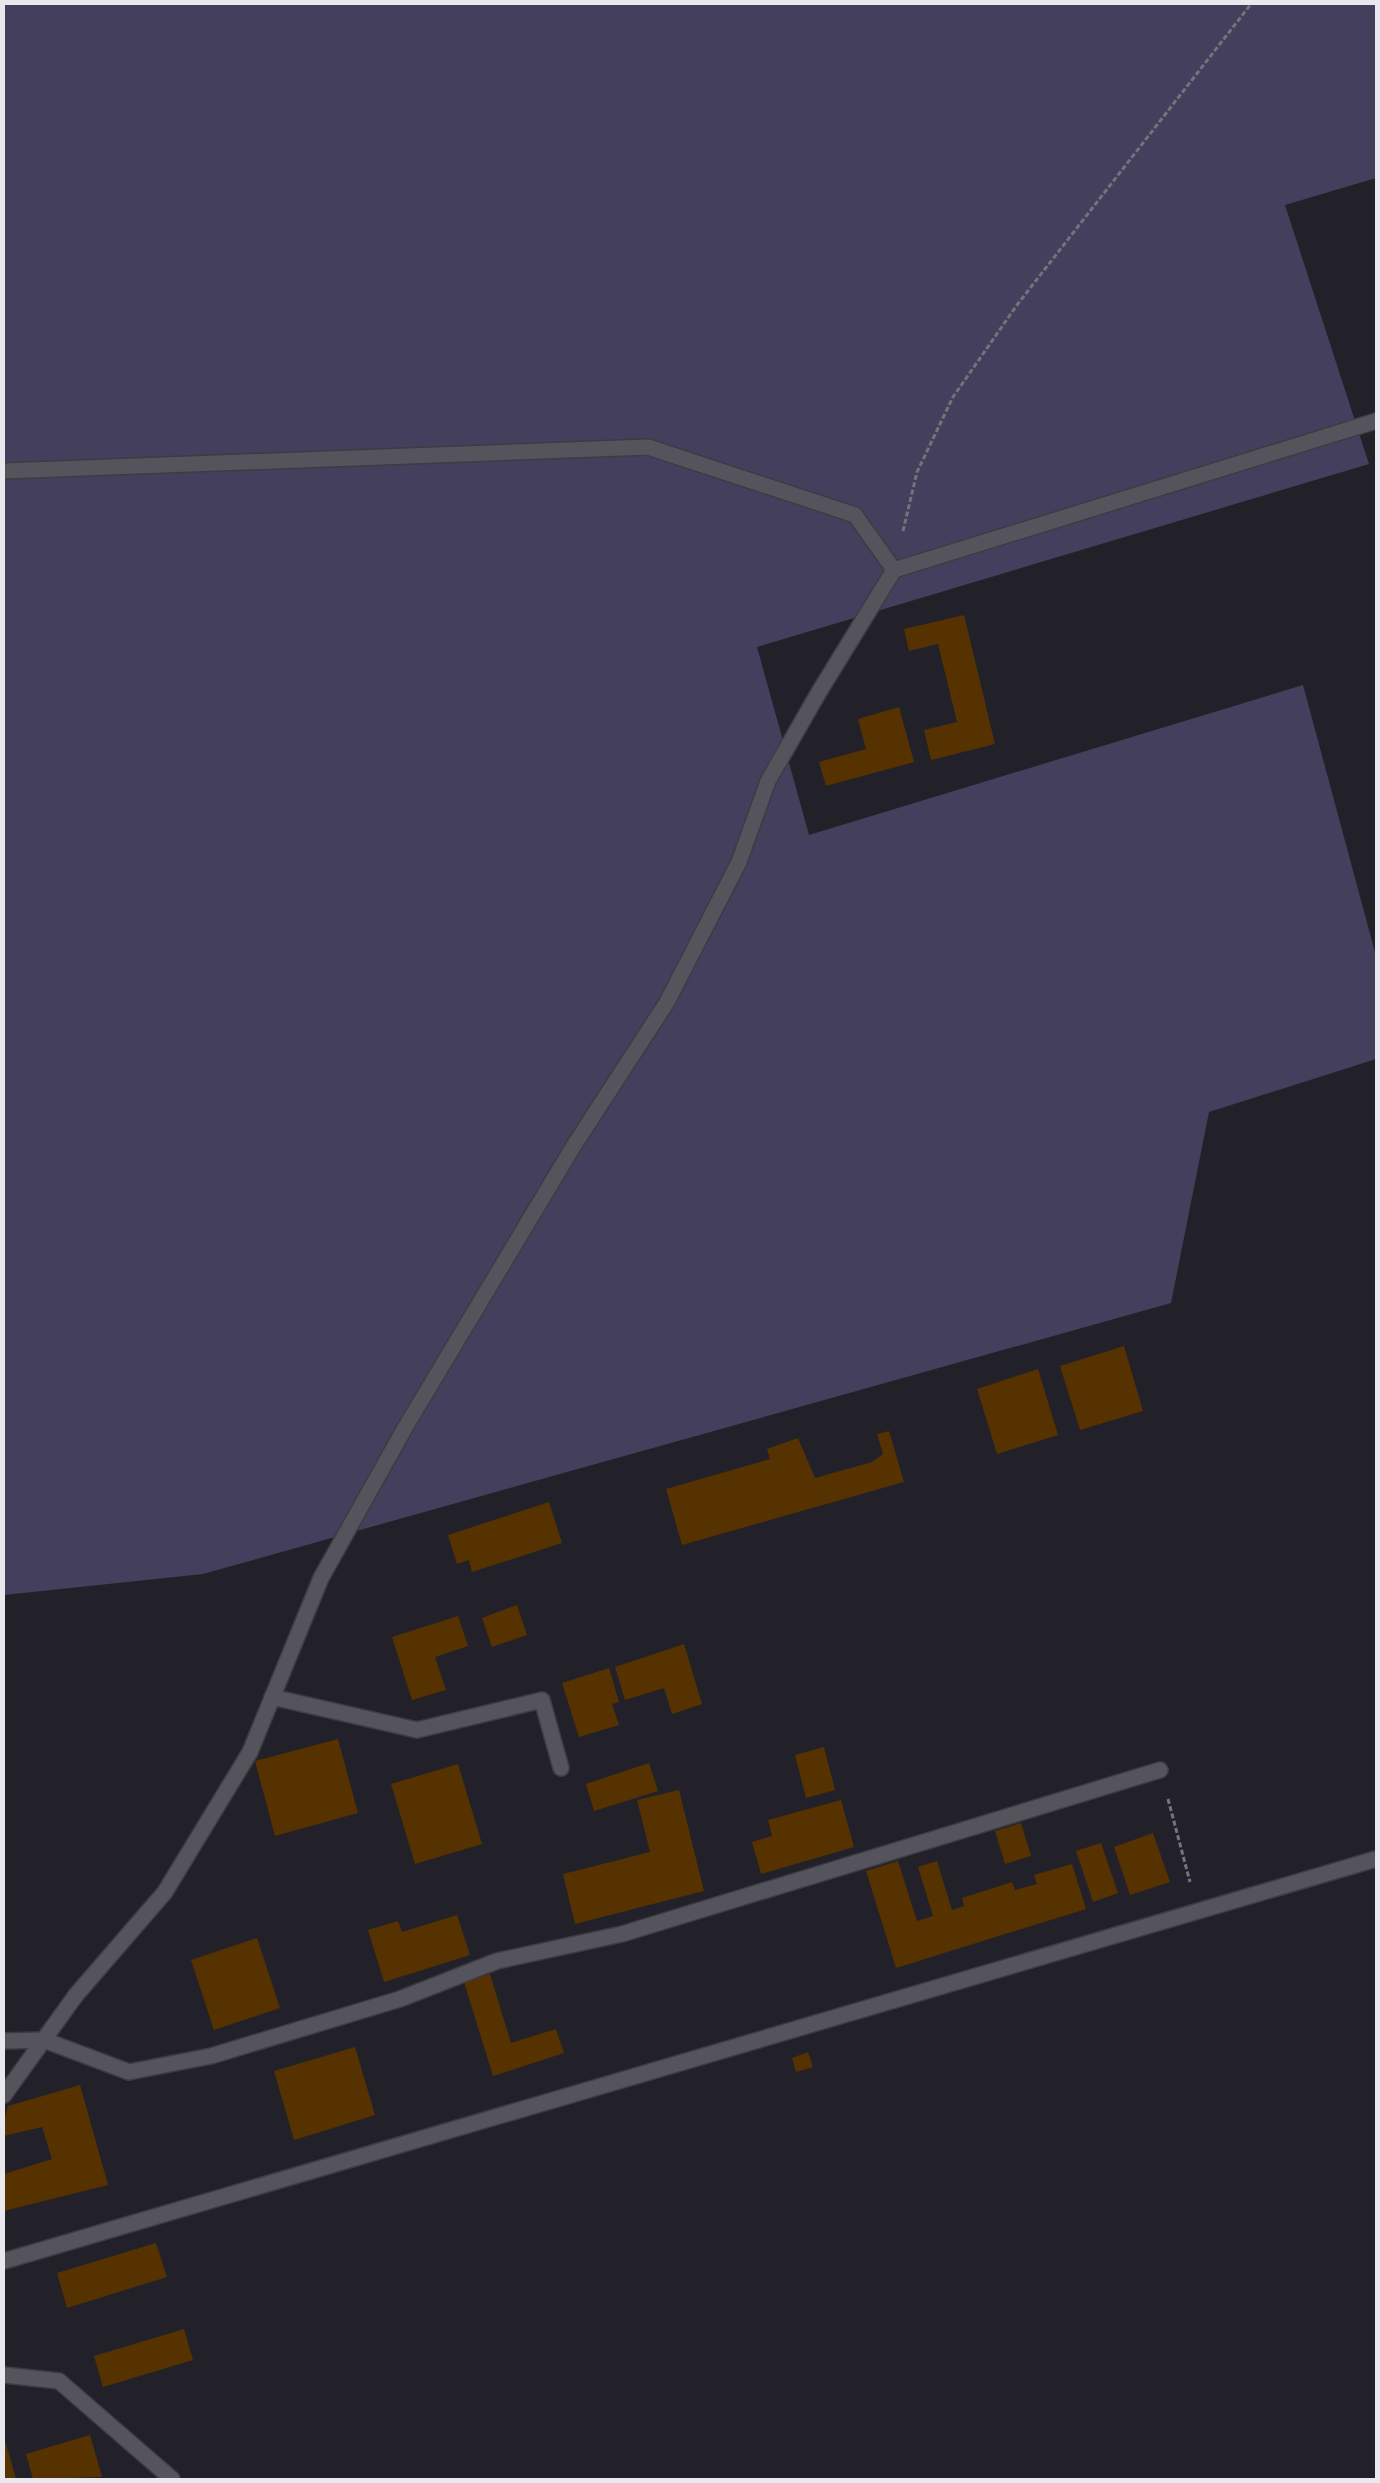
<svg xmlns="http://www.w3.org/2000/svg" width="1380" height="2483" viewBox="0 0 1380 2483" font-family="'Titillium Web',sans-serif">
  <rect width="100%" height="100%" fill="#222129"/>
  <path fill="#443f5c" d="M4,4H1376V178L1285,205L1369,464L757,647L809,835L1303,685L1376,956V1059L1209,1112L1171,1303L203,1574L4,1595Z"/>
  <g fill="#553200">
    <path d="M964,615L995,744L931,760L924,730L957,722L938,644L909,651L904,629Z"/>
    <path d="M899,707L914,762L826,786L819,762L866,749L858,719Z"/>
    <path d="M1124,1346L1143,1411L1080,1430L1060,1366Z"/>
    <path d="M1038,1369L1058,1435L997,1454L977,1389Z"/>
    <path d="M889,1431L904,1482L682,1545L666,1489L770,1459L767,1449L798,1438L815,1478L872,1462L883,1454L877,1434Z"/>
    <path d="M549,1502L562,1543L472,1572L469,1560L457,1564L448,1535Z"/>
    <path d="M517,1605L527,1635L492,1647L482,1618Z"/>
    <path d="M458,1616L468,1646L435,1657L446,1690L412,1700L392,1637Z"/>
    <path d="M684,1644L702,1704L672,1714L664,1688L625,1700L615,1667Z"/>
    <path d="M609,1668L619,1702L612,1704L619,1725L579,1737L562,1683Z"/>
    <path d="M338,1739L358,1813L275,1836L255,1761Z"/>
    <path d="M824,1747L835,1790L806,1798L795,1755Z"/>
    <path d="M649,1763L658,1791L594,1811L586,1784Z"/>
    <path d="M458,1764L482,1844L415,1864L391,1784Z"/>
    <path d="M679,1790L704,1891L575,1924L563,1874L650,1852L637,1800Z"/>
    <path d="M841,1800L854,1847L761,1874L752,1842L772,1836L768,1820Z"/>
    <path d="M1021,1823L1031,1856L1005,1864L995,1831Z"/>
    <path d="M1153,1833L1170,1882L1130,1895L1114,1847Z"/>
    <path d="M1101,1843L1118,1893L1093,1902L1076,1851Z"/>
    <path d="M898,1861L917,1921L933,1916L918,1867L937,1861L952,1910L964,1906L962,1898L1012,1882L1015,1890L1037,1884L1034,1875L1072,1864L1086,1909L896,1968L866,1871Z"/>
    <path d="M457,1915L470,1955L384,1982L368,1930L398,1921L402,1932Z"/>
    <path d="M257,1938L280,2008L214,2030L191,1960Z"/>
    <path d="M490,1974L511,2043L556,2029L564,2053L493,2076L464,1982Z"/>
    <path d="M355,2047L375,2115L294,2140L274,2071Z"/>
    <path d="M808,2052L813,2067L796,2072L792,2058Z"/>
    <path d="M80,2085L108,2185L4,2211V2174L52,2159L42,2127L4,2136V2121L8,2106Z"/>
    <path d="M156,2243L167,2277L67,2308L57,2273Z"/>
    <path d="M184,2329L193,2360L103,2387L94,2356Z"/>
    <path d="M90,2435L102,2477L33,2479L26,2454Z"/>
    <path d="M4,2437L16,2479H4Z"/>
  </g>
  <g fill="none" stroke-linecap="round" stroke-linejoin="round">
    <g stroke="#3d3c42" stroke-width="18">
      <g id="minor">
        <path d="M4,471L648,447L855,515L894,570L1376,421"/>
        <path d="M272,1697L417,1730L542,1700L561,1768"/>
        <path d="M4,2041L44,2040L129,2072L211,2056L400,1999L497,1961L622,1934L1160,1770"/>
        <path d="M4,2095L76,1995L165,1892L250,1752L321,1578L406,1426L573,1147L667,1002L739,862L768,781L819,692L894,570"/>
        <path d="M4,2261L1376,1859"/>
        <path d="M4,2375L59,2381L172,2479"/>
      </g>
    </g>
    <g stroke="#74737b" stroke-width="3" stroke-dasharray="5 2.5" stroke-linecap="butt">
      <path d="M903,531L917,472L953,397L1017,305L1251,4"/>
      <path d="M1168,1799L1190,1882"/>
    </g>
    <use href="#minor" stroke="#55545d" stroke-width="15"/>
  </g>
  <rect width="1380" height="2483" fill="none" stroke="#e9e8ee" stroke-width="10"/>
</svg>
